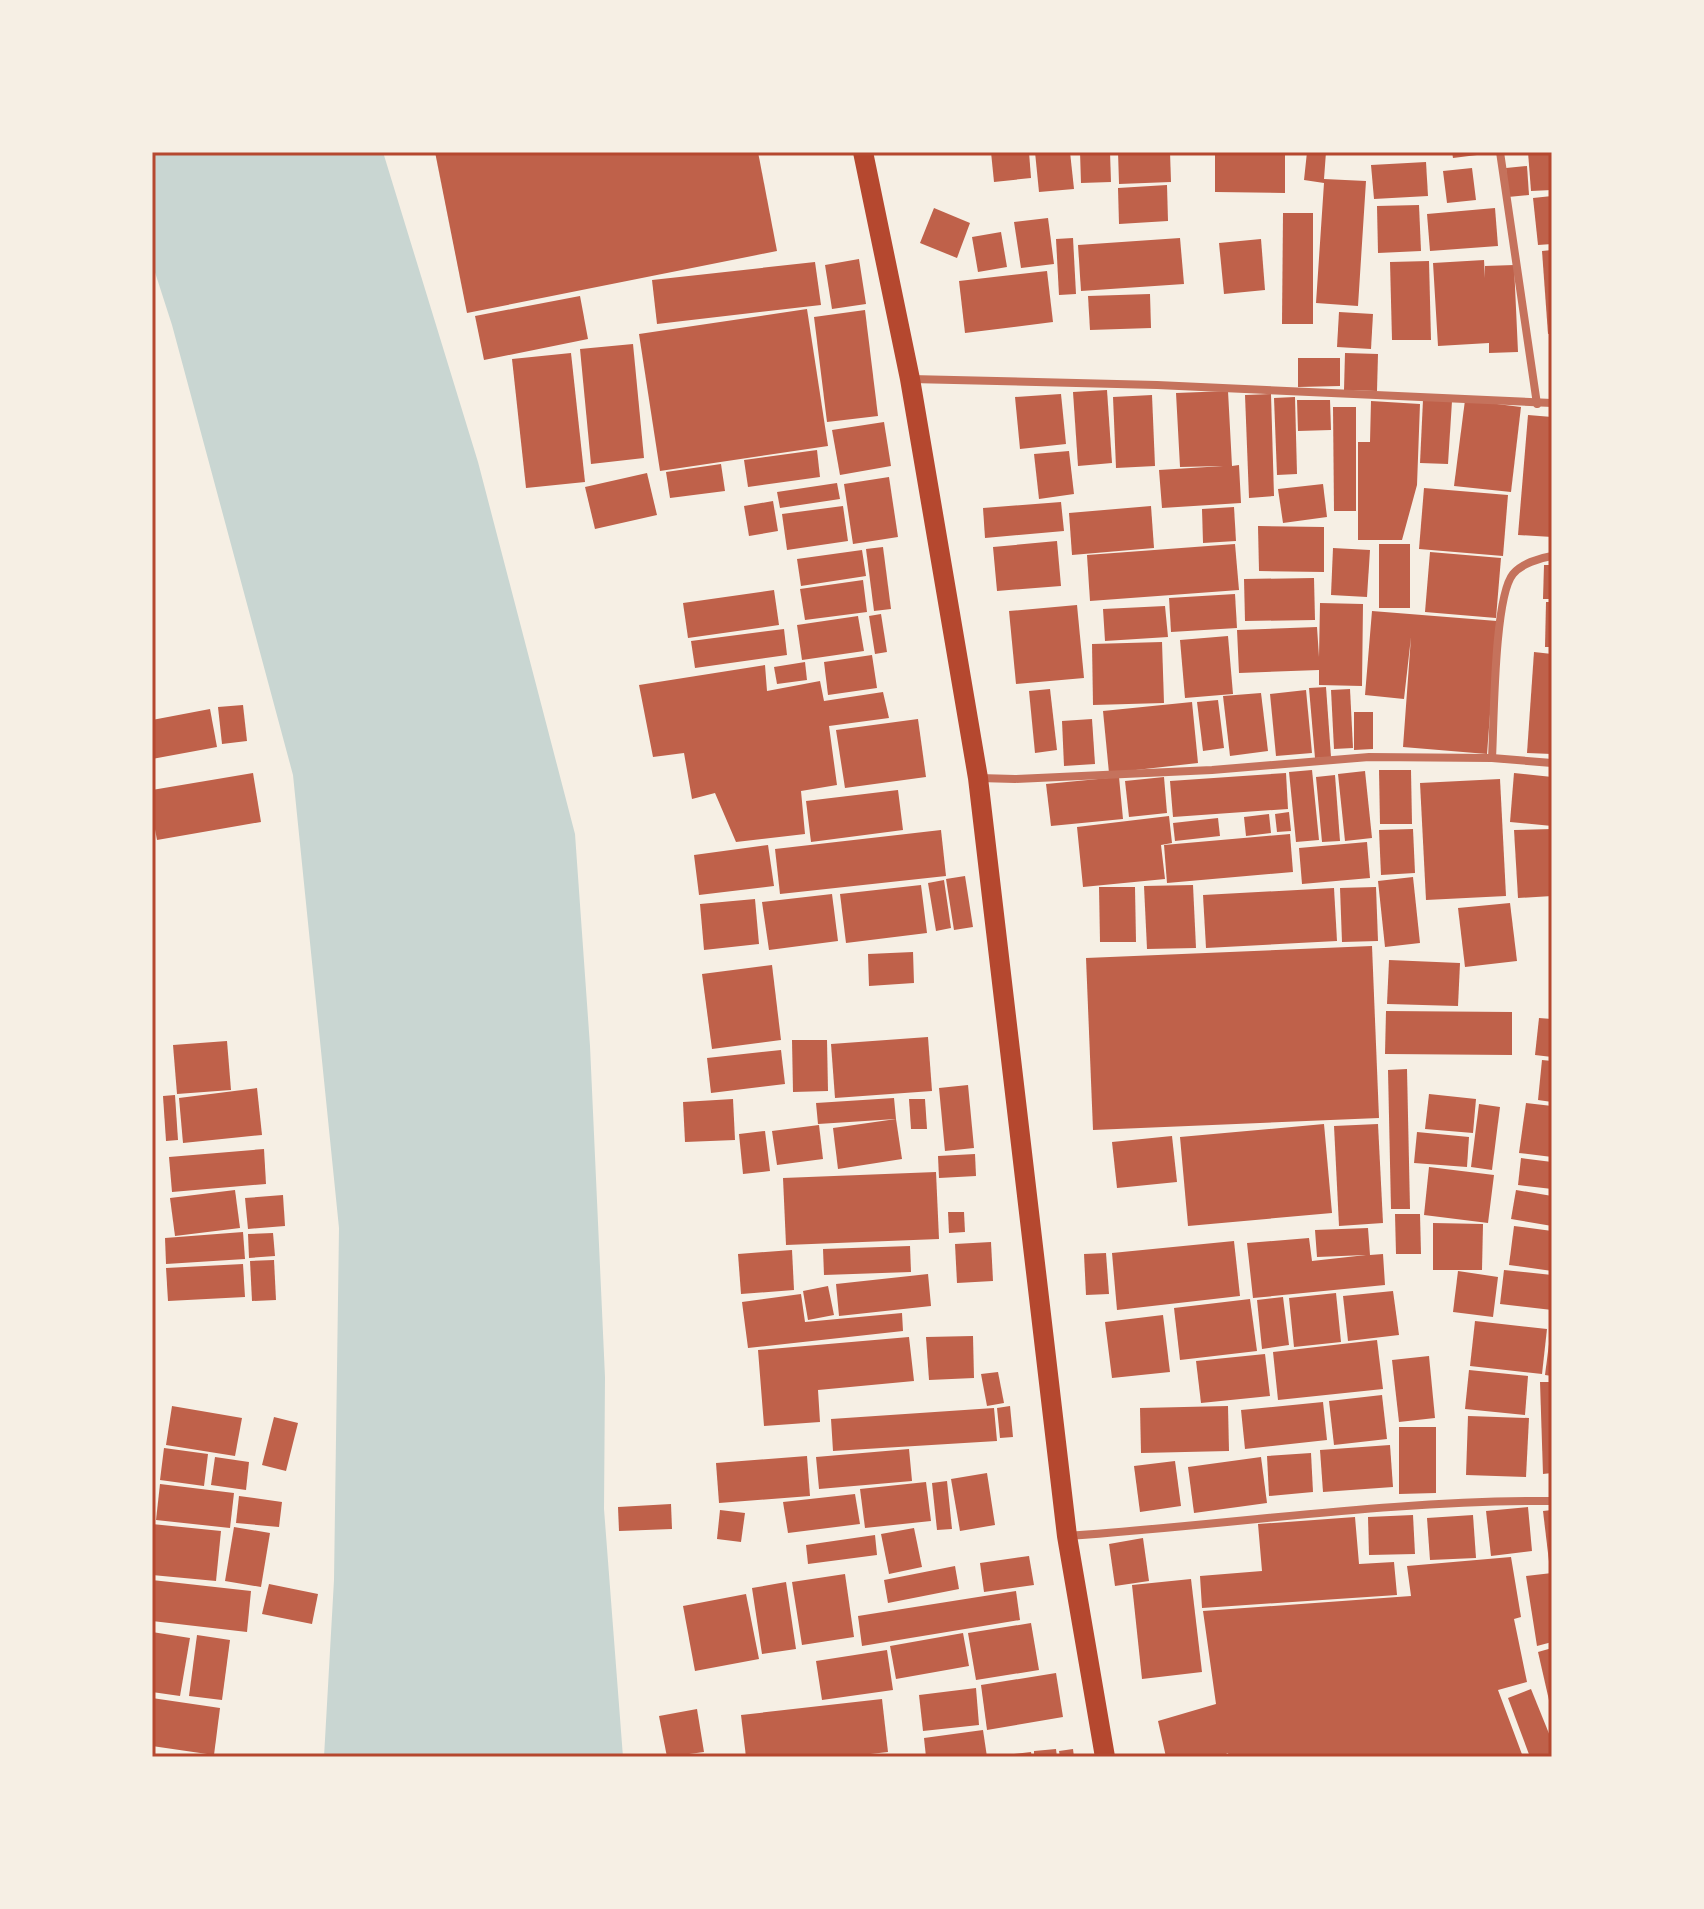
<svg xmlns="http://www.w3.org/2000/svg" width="1704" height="1909" viewBox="0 0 1704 1909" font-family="'Asap Condensed',sans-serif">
  <rect width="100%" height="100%" fill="#f6efe4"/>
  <path fill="#c9d6d2" d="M152,152H383L478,462L575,834L590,1046L605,1377L604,1509L623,1757H324L334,1580L339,1228L293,775L172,325L152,263Z"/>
  <g fill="#bf614a">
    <path d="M435,152H758L777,251L467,313Z"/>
    <path d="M991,152H1029L1031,178L994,182Z"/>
    <path d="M1035,152H1070L1074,189L1039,192Z"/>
    <path d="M1080,152H1110L1111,182L1081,183Z"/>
    <path d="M1118,152H1170L1171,182L1119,184Z"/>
    <path d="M1215,152H1285V193L1215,192Z"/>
    <path d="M1307,152H1326L1324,179L1366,181L1358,306L1316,303L1324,183L1304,180Z"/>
    <path d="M1452,152H1485V154L1453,158Z"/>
    <path d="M1528,152H1552V190L1531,191Z"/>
    <path d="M1426,162L1428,196L1374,199L1371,165Z"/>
    <path d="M1527,166L1529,195L1508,197L1506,168Z"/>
    <path d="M1472,168L1476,200L1447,203L1443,171Z"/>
    <path d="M1167,185L1168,221L1119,224L1118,188Z"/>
    <path d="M1552,196V244L1538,245L1533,198Z"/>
    <path d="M1419,205L1421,251L1378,253L1377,206Z"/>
    <path d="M934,208L970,223L957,258L920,243Z"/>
    <path d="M1495,208L1498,246L1430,251L1427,214Z"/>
    <path d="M1283,213H1313V324H1282Z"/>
    <path d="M1048,218L1054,264L1021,268L1014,222Z"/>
    <path d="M1001,232L1007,267L978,272L972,237Z"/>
    <path d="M1073,238L1076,294L1059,295L1056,239Z"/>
    <path d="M1180,238L1184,284L1081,291L1078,245Z"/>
    <path d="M1261,239L1265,290L1224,294L1219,243Z"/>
    <path d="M1552,250V333L1548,334L1542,251Z"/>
    <path d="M859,259L866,304L832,309L825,265Z"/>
    <path d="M1484,260L1485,278V266L1514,265L1518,352L1489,353V343L1438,346L1433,263Z"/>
    <path d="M1429,261L1431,340H1392L1390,262Z"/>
    <path d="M815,262L821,305L657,324L652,280Z"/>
    <path d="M1047,271L1053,322L965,333L959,281Z"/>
    <path d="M1150,294L1151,328L1090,330L1088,296Z"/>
    <path d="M580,296L588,339L484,360L475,316Z"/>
    <path d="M807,309L828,446L660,471L639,334Z"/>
    <path d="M865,310L878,416L827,422L814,317Z"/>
    <path d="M1339,312L1373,314L1371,349L1337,347Z"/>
    <path d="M633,344L644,458L591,464L580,349Z"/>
    <path d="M571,353L585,482L526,488L512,359Z"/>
    <path d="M1345,353L1378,354L1377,391L1344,390Z"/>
    <path d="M1298,358H1340V386L1298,387Z"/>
    <path d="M1107,390L1112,463L1078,466L1073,392Z"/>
    <path d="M1228,391L1232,466L1239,465L1241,503L1162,508L1159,470L1223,466L1180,467L1176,393Z"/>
    <path d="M1061,394L1066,444L1020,449L1015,397Z"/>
    <path d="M1271,394L1274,496L1249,498L1245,395Z"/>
    <path d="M1152,395L1155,466L1116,468L1113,397Z"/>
    <path d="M1295,397L1297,474L1277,475L1274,398Z"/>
    <path d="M1297,400H1330L1331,430L1298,431Z"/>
    <path d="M1423,400L1452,401L1448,464L1420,463Z"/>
    <path d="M1465,400L1521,407L1511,492L1454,486Z"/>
    <path d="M1371,401L1420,404L1417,485L1402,540H1358V442H1370Z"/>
    <path d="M1333,407H1356V511H1334Z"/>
    <path d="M1528,415L1552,417V537L1518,535Z"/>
    <path d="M884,422L891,466L840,475L832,430Z"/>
    <path d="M817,450L820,477L748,487L744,460Z"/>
    <path d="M1069,451L1074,494L1039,499L1034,454Z"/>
    <path d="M721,464L725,491L670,498L666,472Z"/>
    <path d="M647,473L657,515L595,529L585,487Z"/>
    <path d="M889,477L898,537L853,544L844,484Z"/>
    <path d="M837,483L840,499L780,508L777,492Z"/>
    <path d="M1323,484L1327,517L1283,523L1278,489Z"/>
    <path d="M1424,488L1508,495L1503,556L1419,549Z"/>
    <path d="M773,501L778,531L749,536L744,506Z"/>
    <path d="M1061,502L1064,531L985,538L983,508Z"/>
    <path d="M843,506L848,541L787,550L782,514Z"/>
    <path d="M1151,506L1154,548L1072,555L1069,513Z"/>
    <path d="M1234,507L1236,541L1203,543L1202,509Z"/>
    <path d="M1258,526L1324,527V572L1259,571Z"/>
    <path d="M1057,541L1061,586L997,591L993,547Z"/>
    <path d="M1235,544L1239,590L1090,601L1087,555Z"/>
    <rect x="1379" y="544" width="31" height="64"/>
    <path d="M883,547L891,609L874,611L866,549Z"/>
    <path d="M1333,548L1370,550L1367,597L1331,595Z"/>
    <path d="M862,550L866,576L801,586L797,559Z"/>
    <path d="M1430,552L1501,558L1496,618L1425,612Z"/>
    <path d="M1544,565H1552V599H1543Z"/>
    <path d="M1314,578L1315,620L1245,621L1244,579Z"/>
    <path d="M863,580L867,612L805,620L800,589Z"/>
    <path d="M774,590L779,625L688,638L683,603Z"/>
    <path d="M1235,594L1237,628L1171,632L1169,598Z"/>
    <path d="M1546,602H1552V647H1545Z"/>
    <path d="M1320,603L1363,604L1362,686L1319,685V670L1239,673L1237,630L1317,627L1319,657Z"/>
    <path d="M1077,605L1084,678L1016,684L1009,611Z"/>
    <path d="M1165,606L1168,637L1105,641L1103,609Z"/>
    <path d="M1372,611L1497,621L1487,754L1403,747L1411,637L1404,699L1365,695Z"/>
    <path d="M881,614L887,652L875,654L869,616Z"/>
    <path d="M858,616L864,651L802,660L797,625Z"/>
    <path d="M784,629L787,655L695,668L691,641Z"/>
    <path d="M1228,636L1233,694L1185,698L1180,640Z"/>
    <path d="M1162,642L1164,703L1093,705L1092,644Z"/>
    <path d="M1534,652L1552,654V754L1527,753Z"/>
    <path d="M872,655L877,688L828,695L824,662Z"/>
    <path d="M805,662L807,680L777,684L774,667Z"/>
    <path d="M765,665L767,691L820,681L824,701L883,692L889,718L829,726L837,785L801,791L805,834L736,842L715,793L692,799L684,753L653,757L639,685Z"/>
    <path d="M1326,687L1331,757L1315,758L1309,688Z"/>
    <path d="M1050,689L1057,750L1035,753L1029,691Z"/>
    <path d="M1350,689L1353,748L1334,749L1331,690Z"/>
    <path d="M1306,690L1312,753L1276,756L1270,694Z"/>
    <path d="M1261,693L1268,751L1230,756L1223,696Z"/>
    <path d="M1218,700L1224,748L1203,751L1197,702Z"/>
    <path d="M1192,702L1198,763L1109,773L1103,711Z"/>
    <path d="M243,705L247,741L222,744L218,707Z"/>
    <path d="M210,709L217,747L152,759V720Z"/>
    <path d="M1354,712H1373V749L1354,750Z"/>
    <path d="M918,719L926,777L845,788L836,730Z"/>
    <path d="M1092,719L1095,764L1064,766L1062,721Z"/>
    <path d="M1312,770L1319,840L1296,842L1289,772Z"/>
    <path d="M1379,770H1411L1412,824H1380Z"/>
    <path d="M1365,771L1372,838L1345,841L1338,774Z"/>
    <path d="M253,773L261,822L157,840L152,813V790Z"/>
    <path d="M1286,773L1288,809L1173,817L1170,781Z"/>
    <path d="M1514,773L1552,777V826L1510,822Z"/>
    <path d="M1335,775L1340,841L1322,842L1316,777Z"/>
    <path d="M1119,777L1123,819L1051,826L1046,784Z"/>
    <path d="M1164,777L1167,813L1129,817L1125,781Z"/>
    <path d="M1500,779L1506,896L1426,900L1420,783Z"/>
    <path d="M898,790L903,830L811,842L806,801Z"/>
    <path d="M1289,812L1291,831L1277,832L1275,814Z"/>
    <path d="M1269,814L1271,833L1246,836L1244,817Z"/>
    <path d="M1169,816L1172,843L1161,845L1165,879L1083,887L1077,827Z"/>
    <path d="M1218,818L1220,836L1175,841L1173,823Z"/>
    <path d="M1413,829L1415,873L1381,875L1379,830Z"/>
    <path d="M1552,829V896L1518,898L1514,830Z"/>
    <path d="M941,830L946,876L780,894L775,849Z"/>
    <path d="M1290,834L1293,872L1167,883L1164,845Z"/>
    <path d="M1367,842L1370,878L1302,884L1299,848Z"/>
    <path d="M768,845L774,886L699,895L694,855Z"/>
    <path d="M965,876L973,927L954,930L946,879Z"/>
    <path d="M1413,877L1420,943L1385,947L1378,881Z"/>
    <path d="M944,880L951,928L936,931L928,883Z"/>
    <path d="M921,885L927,933L846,943L840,894Z"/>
    <path d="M1193,885L1196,948L1147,949L1144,886Z"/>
    <path d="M1099,887H1135L1136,942H1100Z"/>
    <path d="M1376,887L1378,941L1342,942L1340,888Z"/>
    <path d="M1334,888L1337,941L1206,948L1203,895Z"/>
    <path d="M832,894L838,941L769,950L762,902Z"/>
    <path d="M755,899L759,944L704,950L700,904Z"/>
    <path d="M1510,903L1517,961L1465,967L1458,908Z"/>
    <path d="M1372,946L1379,1118L1093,1130L1086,958Z"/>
    <path d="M913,952L914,983L869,986L868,954Z"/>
    <path d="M1389,960L1460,963L1458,1006L1387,1004Z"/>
    <path d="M772,965L781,1040L712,1049L702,974Z"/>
    <path d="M1386,1011L1512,1012V1055L1385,1054Z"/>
    <path d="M1539,1018L1552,1019V1057L1535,1055Z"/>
    <path d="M928,1037L932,1091L835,1098L831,1044Z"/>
    <path d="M792,1040H827L828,1091L793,1092Z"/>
    <path d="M227,1041L231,1090L177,1094L173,1045Z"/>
    <path d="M781,1050L785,1084L711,1093L707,1058Z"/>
    <path d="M1542,1060L1552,1061V1102L1538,1100Z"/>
    <path d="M1407,1069L1410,1209H1391L1388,1070Z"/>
    <path d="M968,1085L974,1148L945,1151L939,1088Z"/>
    <path d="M257,1088L262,1135L183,1143L179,1098Z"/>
    <path d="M1429,1094L1476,1099L1473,1133L1425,1129Z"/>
    <path d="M175,1095L178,1140L166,1141L163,1096Z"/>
    <path d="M894,1098L896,1119L818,1124L816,1103Z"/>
    <path d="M733,1099L735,1140L685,1142L683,1102Z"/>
    <path d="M909,1099H925L927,1129H911Z"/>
    <path d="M1526,1103L1552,1106V1157L1519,1153Z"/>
    <path d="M1479,1104L1500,1107L1492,1170L1471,1167Z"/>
    <path d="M896,1119L902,1159L838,1169L833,1128Z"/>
    <path d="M1324,1124L1332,1213L1188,1226L1180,1137Z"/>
    <path d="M1378,1124L1383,1223L1339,1226L1334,1126Z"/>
    <path d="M819,1125L823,1159L777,1165L772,1131Z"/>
    <path d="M765,1131L770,1171L743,1174L739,1134Z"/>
    <path d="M1417,1132L1469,1137L1467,1167L1414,1163Z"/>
    <path d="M1172,1136L1177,1182L1117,1188L1112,1142Z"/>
    <path d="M264,1149L266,1184L172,1192L169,1157Z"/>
    <path d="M975,1154L976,1176L939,1178L938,1156Z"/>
    <path d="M1521,1158L1552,1162V1189L1518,1185Z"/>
    <path d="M1429,1167L1494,1175L1488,1223L1424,1215Z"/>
    <path d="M936,1172L939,1239L786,1245L783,1178Z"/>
    <path d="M235,1190L240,1228L175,1236L170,1198Z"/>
    <path d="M1516,1190L1552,1196V1226L1511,1219Z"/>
    <path d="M283,1195L285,1226L248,1229L245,1198Z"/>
    <path d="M948,1212H964L965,1232L949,1233Z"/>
    <path d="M1395,1214H1420L1421,1254H1396Z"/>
    <path d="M1433,1223L1483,1224L1482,1270H1433Z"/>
    <path d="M1514,1226L1552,1231V1271L1509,1265Z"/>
    <path d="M1368,1228L1370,1255L1383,1254L1385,1285L1253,1298L1247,1243L1309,1238L1312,1261L1366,1255L1317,1257L1315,1230Z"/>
    <path d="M243,1232L245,1259L166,1264L165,1238Z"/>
    <path d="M273,1233L275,1256L249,1258L248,1234Z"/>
    <path d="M1234,1241L1240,1296L1117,1310L1112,1253Z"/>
    <path d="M991,1242L993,1281L957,1283L955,1244Z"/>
    <path d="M910,1246L911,1272L824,1275L823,1249Z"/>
    <path d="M792,1250L794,1290L741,1294L738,1254Z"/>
    <path d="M1106,1253L1109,1294L1086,1295L1084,1254Z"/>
    <path d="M274,1260L276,1300L252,1301L250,1261Z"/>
    <path d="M243,1264L245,1297L168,1301L166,1268Z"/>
    <path d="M1504,1270L1552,1275V1310L1500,1304Z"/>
    <path d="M1458,1271L1498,1277L1493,1317L1453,1312Z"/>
    <path d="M928,1274L931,1306L839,1316L836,1284Z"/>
    <path d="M828,1286L834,1315L808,1320L803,1291Z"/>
    <path d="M1393,1291L1399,1335L1348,1341L1343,1296Z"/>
    <path d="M1336,1293L1341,1342L1294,1347L1289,1298Z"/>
    <path d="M801,1294L805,1322L902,1313L903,1331L748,1348L742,1302Z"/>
    <path d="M1283,1297L1289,1345L1262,1349L1257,1300Z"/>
    <path d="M1250,1299L1257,1351L1180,1360L1174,1308Z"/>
    <path d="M1163,1315L1170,1372L1112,1378L1105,1322Z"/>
    <path d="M1475,1321L1547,1329L1542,1374L1470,1366Z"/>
    <path d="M973,1336L974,1378L929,1380L926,1337Z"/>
    <path d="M1550,1336H1552V1376L1545,1375Z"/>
    <path d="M909,1337L914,1381L818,1390L820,1422L764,1426L758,1350Z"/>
    <path d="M1377,1340L1383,1389L1278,1400L1273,1352Z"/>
    <path d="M1265,1354L1270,1396L1201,1403L1196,1361Z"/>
    <path d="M1429,1356L1435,1418L1399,1422L1392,1360Z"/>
    <path d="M1469,1370L1528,1376L1525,1415L1465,1409Z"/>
    <path d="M998,1372L1004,1403L987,1406L981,1374Z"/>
    <path d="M1540,1382H1552V1473L1543,1474Z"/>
    <path d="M1382,1395L1387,1439L1334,1445L1329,1401Z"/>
    <path d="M1323,1402L1327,1440L1245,1449L1241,1410Z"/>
    <path d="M172,1406L242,1418L235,1456L166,1445Z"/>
    <path d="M1010,1406L1013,1437L1000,1438L997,1408Z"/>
    <path d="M1228,1406L1229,1451L1141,1453L1140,1408Z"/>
    <path d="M994,1408L997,1441L833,1451L831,1419Z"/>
    <path d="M1468,1416L1529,1418L1526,1477L1466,1475Z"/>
    <path d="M274,1417L298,1423L286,1471L262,1465Z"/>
    <path d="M1399,1427H1436V1493L1399,1494Z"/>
    <path d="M1390,1445L1393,1487L1323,1492L1320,1450Z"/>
    <path d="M164,1448L208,1454L204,1486L160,1480Z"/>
    <path d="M909,1449L912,1481L819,1489L816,1457Z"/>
    <path d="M1311,1453L1313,1492L1269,1496L1267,1456Z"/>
    <path d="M807,1456L810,1496L719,1503L716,1463Z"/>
    <path d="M215,1457L249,1462L246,1490L211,1485Z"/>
    <path d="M1261,1457L1267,1503L1194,1513L1188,1467Z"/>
    <path d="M1175,1461L1181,1506L1140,1512L1134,1466Z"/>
    <path d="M987,1473L995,1525L960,1531L951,1479Z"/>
    <path d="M947,1481L952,1529L937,1530L932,1483Z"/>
    <path d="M926,1482L931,1521L865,1528L860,1489Z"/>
    <path d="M160,1484L234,1493L230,1528L156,1520Z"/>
    <path d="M855,1494L860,1524L788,1533L783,1502Z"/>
    <path d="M239,1496L282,1502L279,1527L236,1523Z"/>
    <path d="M671,1504L672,1529L619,1531L618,1507Z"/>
    <path d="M1528,1507L1532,1551L1491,1556L1486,1511Z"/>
    <path d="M720,1510L745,1513L741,1542L717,1539Z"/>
    <path d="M1552,1510V1570H1550L1543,1511Z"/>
    <path d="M1413,1515L1415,1554L1369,1555L1368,1517Z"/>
    <path d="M1473,1515L1476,1558L1430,1560L1427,1518Z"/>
    <path d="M1355,1517L1359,1564L1394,1562L1397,1595L1202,1608L1200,1576L1262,1571L1258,1524Z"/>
    <path d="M152,1524L221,1531L216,1581L152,1575Z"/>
    <path d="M234,1527L270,1533L261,1587L225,1581Z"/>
    <path d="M914,1528L922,1567L889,1574L881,1534Z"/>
    <path d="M875,1535L877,1555L808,1564L806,1545Z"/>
    <path d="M1143,1538L1149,1581L1115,1586L1109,1544Z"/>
    <path d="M1029,1556L1034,1585L984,1592L980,1563Z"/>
    <path d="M1511,1557L1521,1617L1514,1619L1527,1682L1498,1690L1523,1757H1229L1228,1753L1219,1757H1166L1158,1721L1216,1704L1203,1611L1411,1596L1407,1566Z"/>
    <path d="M955,1566L959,1589L888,1603L884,1580Z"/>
    <path d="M1552,1573V1642L1537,1646L1526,1576Z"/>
    <path d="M845,1574L854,1637L802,1645L792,1582Z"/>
    <path d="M1191,1579L1202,1672L1142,1679L1132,1585Z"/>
    <path d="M152,1580L251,1591L247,1632L152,1621Z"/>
    <path d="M786,1582L796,1649L762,1654L752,1588Z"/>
    <path d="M269,1584L318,1594L312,1624L262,1614Z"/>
    <path d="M1016,1591L1020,1620L862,1646L858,1616Z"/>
    <path d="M746,1594L759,1659L695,1671L683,1606Z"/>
    <path d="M1031,1623L1039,1670L976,1680L968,1633Z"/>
    <path d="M152,1632L190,1638L180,1696L152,1692Z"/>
    <path d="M963,1633L969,1666L896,1679L890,1646Z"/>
    <path d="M197,1635L230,1640L222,1700L189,1696Z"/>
    <path d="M1552,1648V1709H1551L1538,1652Z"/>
    <path d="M887,1650L893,1690L822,1700L816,1661Z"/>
    <path d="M1056,1673L1063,1717L987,1730L981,1685Z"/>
    <path d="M976,1688L979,1725L923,1731L919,1695Z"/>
    <path d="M1531,1689L1552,1741V1757H1530L1508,1698Z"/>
    <path d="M152,1698L220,1708L214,1755L152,1746Z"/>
    <path d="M882,1699L888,1752L844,1757H746L741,1715Z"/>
    <path d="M697,1709L704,1752L667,1757L659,1716Z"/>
    <path d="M983,1730L987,1757H926L924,1738Z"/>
    <path d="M1056,1749L1057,1757H1034V1751Z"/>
    <path d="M1073,1749L1074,1757H1060L1059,1751Z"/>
    <path d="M1031,1752L1032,1757H1007L1006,1755Z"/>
  </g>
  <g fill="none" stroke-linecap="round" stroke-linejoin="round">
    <g stroke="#c5725c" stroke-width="8">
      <path d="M1500,152L1537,404"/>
      <path d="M911,379L1157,385L1552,403"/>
      <path d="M1492,758C1494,723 1494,597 1513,574C1521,564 1539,558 1552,556"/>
      <path d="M979,778L1015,779L1212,770L1369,757L1492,758L1552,763"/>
      <path d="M1067,1536C1229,1525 1390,1500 1552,1501"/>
    </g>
    <path stroke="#b5482f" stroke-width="20" d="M863,152L910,379L978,778L1067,1536L1105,1757"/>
  </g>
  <rect width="1704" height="1909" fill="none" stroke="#f6efe4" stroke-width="308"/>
  <rect x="154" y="154" width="1396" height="1601" fill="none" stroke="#b5482f" stroke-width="3"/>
</svg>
